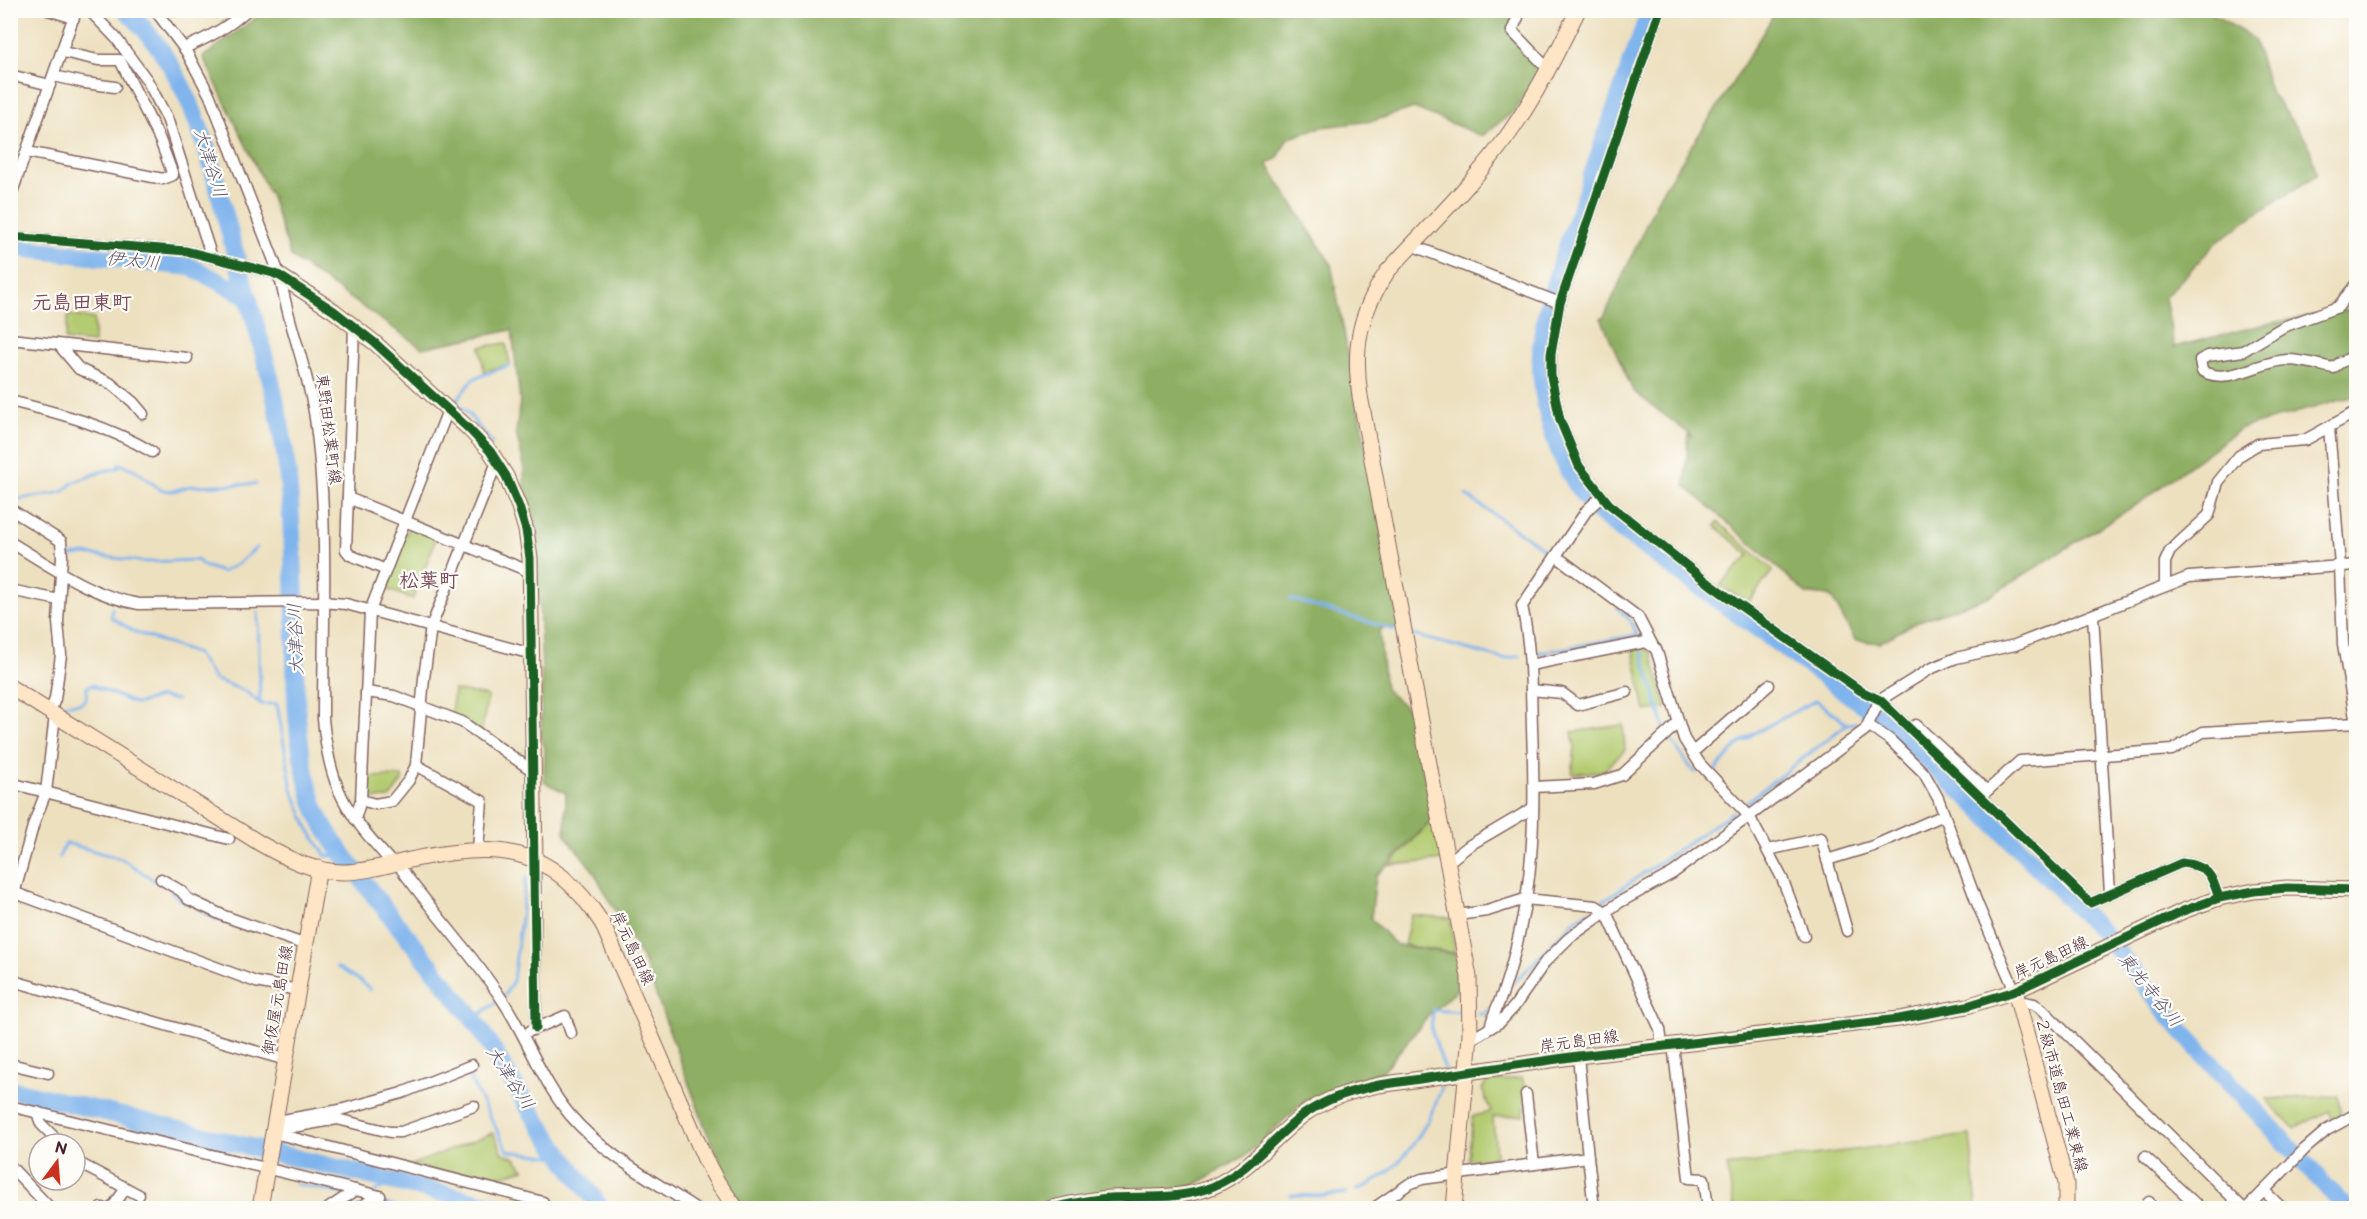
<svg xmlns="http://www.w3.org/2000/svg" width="2367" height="1219" viewBox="0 0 2367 1219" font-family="'Balsamiq Sans','Klee One',sans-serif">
  <rect width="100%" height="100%" fill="#fdfcf7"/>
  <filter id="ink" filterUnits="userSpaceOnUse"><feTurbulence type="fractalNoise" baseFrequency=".0167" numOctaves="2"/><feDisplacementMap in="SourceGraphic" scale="12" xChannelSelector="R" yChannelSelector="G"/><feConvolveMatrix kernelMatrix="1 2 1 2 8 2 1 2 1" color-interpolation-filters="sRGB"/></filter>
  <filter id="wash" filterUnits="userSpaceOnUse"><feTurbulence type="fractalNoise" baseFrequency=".008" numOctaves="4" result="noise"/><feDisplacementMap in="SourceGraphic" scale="24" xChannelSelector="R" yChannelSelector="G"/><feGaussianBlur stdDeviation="1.35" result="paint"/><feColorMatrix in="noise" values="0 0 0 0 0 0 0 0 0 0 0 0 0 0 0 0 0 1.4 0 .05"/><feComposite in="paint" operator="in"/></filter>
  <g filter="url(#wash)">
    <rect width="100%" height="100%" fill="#ede0bf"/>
    <g fill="#b3cb71" stroke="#7e754e" stroke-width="1.5">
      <path d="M68,315L94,319V343L65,340Z"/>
      <path d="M506,343L510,365L484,371L480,347Z"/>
      <path d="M1718,522L1773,570L1748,603L1720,585L1749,555L1715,526Z"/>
      <path d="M409,527L436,539L413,599L384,588Z"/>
      <path d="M1644,647L1651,653L1667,708L1645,711L1633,649Z"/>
      <path d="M454,690L488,696L481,733L451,714Z"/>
      <path d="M1623,725L1625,750L1603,771L1572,774L1575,747L1572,732Z"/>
      <path d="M402,776V781L390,798L367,799L365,777Z"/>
      <path d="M1435,817L1444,860L1390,865Z"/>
      <path d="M1411,915L1450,918L1455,953L1404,945Z"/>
      <path d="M1522,1078L1527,1092L1524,1115L1493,1117L1496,1157L1468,1160L1473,1116L1491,1112L1482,1089L1487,1082Z"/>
      <path d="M2338,1096L2341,1117L2331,1122L2329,1111L2294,1128L2266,1099Z"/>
      <path d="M493,1133L503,1153L515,1158L524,1169L480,1182L411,1165Z"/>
      <path d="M1970,1135L1977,1208H1734L1727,1166Z"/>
    </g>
    <g fill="#8eaf63" stroke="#6c6747" stroke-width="1.5">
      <path d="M266,10L1513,11L1508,31L1540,69L1516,110L1482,136L1414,108L1373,121L1321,127L1287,139L1278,158L1267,164L1331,264L1400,627L1379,629L1385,689L1410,711L1435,817L1376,876L1371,919L1396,945L1455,954L1460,967L1459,988L1431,1013L1382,1072L1351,1080L1304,1102L1245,1156L1188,1189L1050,1202L1022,1208H743L706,1130L643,960L592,869L565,835L566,793L544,782L545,748L541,738L542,673L539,595L525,508L524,465L516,433L520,401L512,330L422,348L291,257L271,197L203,57Z"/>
      <path d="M1776,11H2214L2213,14L2254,39L2271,94L2308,142L2317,175L2257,213L2215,244L2165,297L2174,347L2266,324L2352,309L2356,302V396L2241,428L2139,503L1990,596L1919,621L1879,643L1855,640L1831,596L1806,594L1760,551L1685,486L1688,435L1692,436L1633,391L1601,318L1604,317L1660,194L1727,92Z"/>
    </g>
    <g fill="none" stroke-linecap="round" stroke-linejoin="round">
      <g stroke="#7fb4ed" stroke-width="3">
        <path d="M492,443L466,411L455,402L473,379L510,365"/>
        <path d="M1466,495L1548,552"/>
        <path d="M20,499L63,492L72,483L103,471L118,468L119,464L134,469L161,490L173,491L190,486L256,484"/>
        <path d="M66,557L85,554L145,562L197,560L204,566L222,572L238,564L257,547"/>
        <path d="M1290,599L1395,630"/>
        <path d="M112,608L111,617L135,632L197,654L214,679L245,691L261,704H277L292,789L309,830L326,856H344"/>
        <path d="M258,612L260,703"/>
        <path d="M1413,635L1504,659L1520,656"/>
        <path d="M1642,652L1664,727"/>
        <path d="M1538,653L1637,635L1631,621L1617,608"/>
        <path d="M60,705L81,703L86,699L87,687L92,685L136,704L160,697L177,700"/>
        <path d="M1874,720L1883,719"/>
        <path d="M1672,741L1693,771L1696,772"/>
        <path d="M1713,773L1738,745L1753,734L1816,700L1847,724"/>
        <path d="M1747,802L1847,724L1856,723"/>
        <path d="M59,857L66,843L122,859L160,884"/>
        <path d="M170,890L178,899L186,903"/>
        <path d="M1603,901L1733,812"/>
        <path d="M197,909L215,919L238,926"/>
        <path d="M337,967L362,982L370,990"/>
        <path d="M1514,983L1573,922L1589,911"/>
        <path d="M504,996L513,981L526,878"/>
        <path d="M1479,1014H1484L1489,1009"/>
        <path d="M473,1020L499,1000"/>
        <path d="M1445,1070L1431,1029L1433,1010L1462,1012"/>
        <path d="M456,1077L467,1073L508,1151L565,1158"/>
        <path d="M296,1184L344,1194"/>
        <path d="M1356,1190C1400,1175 1428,1128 1442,1087"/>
        <path d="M376,1191L393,1183"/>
        <path d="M1291,1195L1322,1196L1346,1193"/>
        <path d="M353,1196L367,1200"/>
        <path d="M377,1202L402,1208"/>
        <path d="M342,1208L362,1198"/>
      </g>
      <g stroke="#7fb4ed" stroke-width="18">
        <path d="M126,10C194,72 211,164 234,249C258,334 285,413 290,502C292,540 295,578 295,616C295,679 293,747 315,807C326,836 348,860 366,885C400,929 436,971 470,1015C489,1040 503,1068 520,1094C544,1134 574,1171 601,1208"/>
        <path d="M1650,10C1628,72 1606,134 1585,196C1570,240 1551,285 1543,331C1534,388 1555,468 1597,510C1604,517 1613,523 1621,530L1888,723L1974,803L2104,934L2179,1028L2346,1208"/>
        <path d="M10,247L191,267L249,297"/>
        <path d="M10,1089L503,1208"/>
      </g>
    </g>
  </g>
  <g filter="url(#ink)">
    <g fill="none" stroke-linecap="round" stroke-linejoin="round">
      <g stroke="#83635f" stroke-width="13">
        <g id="street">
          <path d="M48,10L74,18"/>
          <path d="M89,10L116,38L147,80L167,118L212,258"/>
          <path d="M155,10L186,51L210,96L280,276C288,325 308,369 315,418C329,517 323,619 323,719C330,791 346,812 393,864"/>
          <path d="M1521,10L1512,31L1549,70"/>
          <path d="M1660,10L1560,303L1551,354V376L1560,420L1579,466L1609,504L1711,585L1861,691L1880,700L2090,903L2182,863C2209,866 2211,874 2219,898"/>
          <path d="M184,48C206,39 229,27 247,10"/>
          <path d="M10,75L50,85"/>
          <path d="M54,76L85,83L115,87"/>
          <path d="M27,152L163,179L173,175L160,140L120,60H98L63,52"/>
          <path d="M10,198L76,10"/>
          <path d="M10,237L186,251L273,273L280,276"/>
          <path d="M1411,245L1560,303"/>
          <path d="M2356,284L2338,307L2283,327L2243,351L2208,356L2200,360L2202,371C2229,386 2258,361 2287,360C2302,360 2319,365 2333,368L2341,362L2356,356"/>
          <path d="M354,327L346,550L350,555L386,570"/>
          <path d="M10,339L187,358"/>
          <path d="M59,345L79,369L110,383L133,402L143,414"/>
          <path d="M10,401C59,413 109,426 152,452"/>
          <path d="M2329,427L2340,566L2343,644L2356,724"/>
          <path d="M348,498L531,572"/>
          <path d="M10,509L61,541L62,557L58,622L61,655L55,699L50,712"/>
          <path d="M10,542C52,567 91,596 139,604L321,602L346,604L532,654"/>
          <path d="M1556,556L1638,617L1653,646"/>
          <path d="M2165,586V562L2170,551L2209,515L2218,482L2239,456L2258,444L2305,440L2356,412"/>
          <path d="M10,590L59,600"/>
          <path d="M2093,615L2110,894"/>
          <path d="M1530,665L1646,642L1656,649L1684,739L1700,764L1749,816L1782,878L1804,936"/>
          <path d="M1531,690L1562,693L1578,705L1627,692"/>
          <path d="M366,692L394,696L462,722L533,771"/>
          <path d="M1868,725L1890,740L1924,773L1938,798L1977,903L2015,991"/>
          <path d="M1916,725L1987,791L2020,761L2172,750L2203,732L2356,723"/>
          <path d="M1693,752L1769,685"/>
          <path d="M416,765L482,801L478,849"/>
          <path d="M10,783L229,839"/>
          <path d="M1534,787L1594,784L1622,775L1678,723"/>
          <path d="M361,800L370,611L448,410"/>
          <path d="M355,819L361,800L375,804L392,801L409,780L416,765L424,678L431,627L497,462"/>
          <path d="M1768,850L1821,838L1847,931"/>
          <path d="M535,860L536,1028"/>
          <path d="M1827,860L1873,846L1944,815"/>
          <path d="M1447,863L1470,845L1533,808"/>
          <path d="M402,870C435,915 473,955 503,1001C527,1037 542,1082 570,1115C604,1155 653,1180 695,1208"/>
          <path d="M161,879L181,891L188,899L224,916L306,945"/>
          <path d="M10,891L256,982L298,990"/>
          <path d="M10,908L34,823L46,792L55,715"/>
          <path d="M1457,915L1487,911L1525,899L1596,906L1606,912L1660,1029L1662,1046"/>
          <path d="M10,980L286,1060"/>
          <path d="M2018,1001L2034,1004L2042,1009L2243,1208"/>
          <path d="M1490,1028C1493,1013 1501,1000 1505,986C1515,956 1522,923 1527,892C1535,838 1534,783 1532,728C1531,687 1531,646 1522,606L1587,510L1602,496"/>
          <path d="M530,1031L565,1016L571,1033"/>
          <path d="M1470,1040L1500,1022L1514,1007L1545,962L1569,938L1620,902L1673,873L1865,730L1880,700L1930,669L1956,658L2015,645L2189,577L2356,565"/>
          <path d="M1673,1045L1689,1178L1704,1179L1708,1208"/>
          <path d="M10,1064L48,1073"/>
          <path d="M1526,1094L1534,1164"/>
          <path d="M10,1106L380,1196"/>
          <path d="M37,1112L41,1124L61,1144"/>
          <path d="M276,1119L283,1120L340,1110L402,1093L472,1065"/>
          <path d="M275,1128L282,1129L337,1119L390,1132H401L474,1106"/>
          <path d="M274,1133L543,1202"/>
          <path d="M1588,1157L1594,1208"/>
          <path d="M2145,1157L2200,1208"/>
          <path d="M75,1161L139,1195"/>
          <path d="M11,1167L50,1208"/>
          <path d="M2264,1191L2282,1208"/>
          <path d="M101,1208H103"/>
          <path d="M112,1208L126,1188"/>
          <path d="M141,1208H144"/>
          <path d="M329,1208L356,1190"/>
          <path d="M358,1208L380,1196"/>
          <path d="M1374,1208L1409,1184L1422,1179L1588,1157L1578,1056"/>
          <path d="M2143,1208L2149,1202"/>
          <path d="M2247,1208L2305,1149L2327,1130L2356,1114"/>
        </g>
      </g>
      <g stroke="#83635f" stroke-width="17">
        <g id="secondary">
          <path d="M280,276L334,311L375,343L469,429L490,451L506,476L519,507L526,530L530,558L535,860"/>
          <path d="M10,687L261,844C286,858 313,872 343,872C365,872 388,865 410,860C497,842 550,843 602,923L705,1159L718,1183L736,1208"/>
          <path d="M2015,991L2066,1183V1208"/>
          <path d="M260,1208L319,868"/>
          <path d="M1051,1208C1071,1204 1090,1199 1110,1198C1145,1196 1182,1200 1214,1186C1250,1170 1273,1138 1303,1115C1327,1098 1351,1091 1379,1085L1578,1056L1899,1019L1967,1006L2015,991L2183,911L2219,898L2254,891L2287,888L2356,890"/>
          <path d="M1454,1208L1470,1036L1469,977L1360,396C1353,347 1359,314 1387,272C1425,230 1466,191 1500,146C1532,104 1555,57 1578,10"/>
        </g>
      </g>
      <use href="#street" stroke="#fff" stroke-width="10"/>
      <use href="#secondary" stroke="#fde5c5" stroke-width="15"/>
      <g stroke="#fdfcf7" stroke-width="13">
        <g id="cycleway">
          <path d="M1660,10L1560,303L1551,354V376L1560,420L1579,466L1609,504L1711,585L1861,691L1880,700L2090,903L2182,863C2209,866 2211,874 2219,898"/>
          <path d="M10,237L186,251L273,273L280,276L334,311L375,343L469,429L490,451L506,476L519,507L526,530L530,558L536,1028"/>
          <path d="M1051,1208C1071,1204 1090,1199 1110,1198C1145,1196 1182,1200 1214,1186C1250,1170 1273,1138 1303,1115C1327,1098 1351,1091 1379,1085L1578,1056L1899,1019L1967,1006L2015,991L2183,911L2219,898L2254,891L2287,888L2356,890"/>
        </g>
      </g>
      <use href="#cycleway" stroke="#1b5e20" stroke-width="9"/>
    </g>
  </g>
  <g text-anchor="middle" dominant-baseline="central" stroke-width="4.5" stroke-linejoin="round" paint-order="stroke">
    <g font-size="16" fill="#4a1f2b" stroke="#fdfcf7">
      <text transform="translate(328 429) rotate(83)">東野田松葉町線</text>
      <text transform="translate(632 948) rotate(65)">岸元島田線</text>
      <text transform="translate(2051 958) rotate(-25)">岸元島田線</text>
      <text transform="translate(278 1000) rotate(-80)">御仮屋元島田線</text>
      <text transform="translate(1579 1042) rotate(-8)">岸元島田線</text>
      <text transform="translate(2061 1095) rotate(75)">２級市道島田工業東線</text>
    </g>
    <g font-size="18" font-style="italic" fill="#5d536f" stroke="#fdfcf7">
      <text transform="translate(210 163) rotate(73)">大津谷川</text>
      <text transform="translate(133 261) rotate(6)">伊太川</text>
      <text transform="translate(296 639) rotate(-92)">大津谷川</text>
      <text transform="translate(2150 990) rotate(51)">東光寺谷川</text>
      <text transform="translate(510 1078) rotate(57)">大津谷川</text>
    </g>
    <g font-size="20" font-weight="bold" fill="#7b4959" stroke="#fdfcf7">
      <text x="82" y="303">元島田東町</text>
      <text x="429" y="581">松葉町</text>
    </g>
  </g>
  <rect width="2367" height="1219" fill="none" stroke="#fdfcf7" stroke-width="36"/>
  <g transform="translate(57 1162) rotate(16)"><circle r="28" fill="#fdfcf7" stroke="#b5a4a5" stroke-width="1.5"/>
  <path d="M0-4.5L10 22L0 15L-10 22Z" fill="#c8321e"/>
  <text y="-9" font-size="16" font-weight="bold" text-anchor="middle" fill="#4a1f2b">N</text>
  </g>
</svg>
